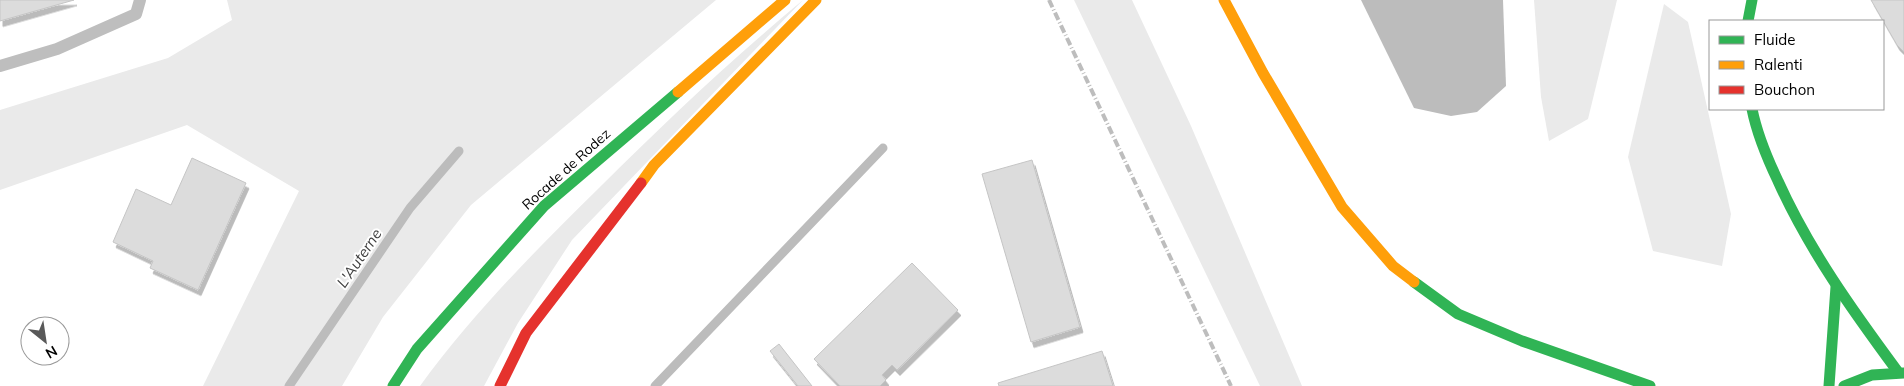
<svg xmlns="http://www.w3.org/2000/svg" width="1904" height="386" viewBox="0 0 1904 386" font-family="Mulish,sans-serif">
  <defs>
    <filter id="shadow"><feDropShadow dx="3" dy="5.5" stdDeviation="0" flood-color="#0004"/></filter>
  </defs>
  <rect width="100%" height="100%" fill="#fff"/>
  <g fill="#eaeaea">
    <path d="M227,0H716L471,205L383,317L342,386H203L299,191L187,125L0,190V110L168,58L232,20Z"/>
    <path d="M803,0L572,240L518,323L484,386H420C474,312 535,251 600,187C665,122 732,59 803,0Z"/>
    <path d="M1074,0H1132L1191,126L1302,386H1260Z"/>
    <path d="M1534,0H1617L1588,119L1549,141L1541,97Z"/>
    <path d="M1664,4L1688,22L1731,214L1722,266L1653,251L1628,157Z"/>
  </g>
  <path fill="#bcbcbc" d="M1361,0H1503L1506,86L1477,112L1451,116L1414,108Z"/>
  <g fill="none" stroke-linecap="round" stroke-linejoin="round">
    <g stroke="#bcbcbc" stroke-width="9">
      <path d="M289,386L410,208L459,151"/>
      <path d="M655,386L883,148"/>
    </g>
  </g>
  <g fill="#dcdcdc" stroke="#c5c5c5" filter="url(#shadow)">
    <path d="M0,0H74L0,21Z"/>
    <path d="M1871,0H1904V52L1897,45Z"/>
    <path d="M192,158L246,183L198,290L150,268L153,261L113,242L136,189L171,205Z"/>
    <path d="M1032,160L1080,327L1031,342L982,174Z"/>
    <path d="M912,263L958,310L897,370L892,365L882,375L886,380L880,386H840L814,359Z"/>
    <path d="M779,344L812,386H798L770,351Z"/>
    <path d="M1102,351L1113,386H999L998,383Z"/>
  </g>
  <g fill="none" stroke-linecap="round" stroke-linejoin="round">
    <path stroke="#bebebe" stroke-width="12" d="M0,66L57,49L136,14L140,0"/>
    <g stroke="#30b455" stroke-width="11">
      <path d="M1748,21L1752,0"/>
      <path d="M1752,109C1757,134 1767,158 1778,181C1809,250 1853,311 1898,372"/>
      <path d="M1414,282L1458,314L1522,341L1650,386"/>
      <path d="M393,386L417,349L544,206L678,92"/>
      <path d="M1829,386L1836,287"/>
      <path d="M1844,386L1872,375L1904,373"/>
    </g>
    <g stroke="#ff9f0a" stroke-width="11">
      <path d="M1224,0L1263,73L1342,207L1393,266L1414,282"/>
      <path d="M678,92L785,0"/>
      <path d="M641,183L654,165L816,0"/>
    </g>
    <path stroke="#e5322d" stroke-width="11" d="M500,386L526,333L641,183"/>
    <path stroke="#bdbdbd" stroke-width="4" stroke-dasharray="8 2.5 1 2.5" stroke-linecap="butt" d="M1049,0L1231,386"/>
  </g>
  <g text-anchor="middle" dominant-baseline="central" stroke-width="4" stroke-linejoin="round" paint-order="stroke">
    <g font-size="14" fill="#000" stroke="#fff">
      <text transform="translate(566 169) rotate(-42)">Rocade de Rodez</text>
    </g>
    <g font-size="15" font-style="italic" fill="#404040" stroke="#fff">
      <text transform="translate(359 258) rotate(-56)">L'Auterne</text>
    </g>
  </g>
  <rect x="1709" y="20" width="175" height="90" fill="#ffffff" stroke="#999999"/>
  <rect x="1719" y="36" width="25" height="8" fill="#30b455" stroke="#999999"/>
  <text x="1754" y="45" font-size="15" fill="#000000">Fluide</text>
  <rect x="1719" y="61" width="25" height="8" fill="#ff9f0a" stroke="#999999"/>
  <text x="1754" y="70" font-size="15" fill="#000000">Ralenti</text>
  <rect x="1719" y="86" width="25" height="8" fill="#e5322d" stroke="#999999"/>
  <text x="1754" y="95" font-size="15" fill="#000000">Bouchon</text>
  <g transform="translate(45 341) rotate(150)"><circle r="24" fill="#ffffff" stroke="#999999"/>
  <path d="M0-4L9 19L0 12L-9 19Z" fill="#595959"/>
  <text y="-8" font-size="14" font-weight="bold" text-anchor="middle" fill="#000000">N</text>
  </g>
</svg>
